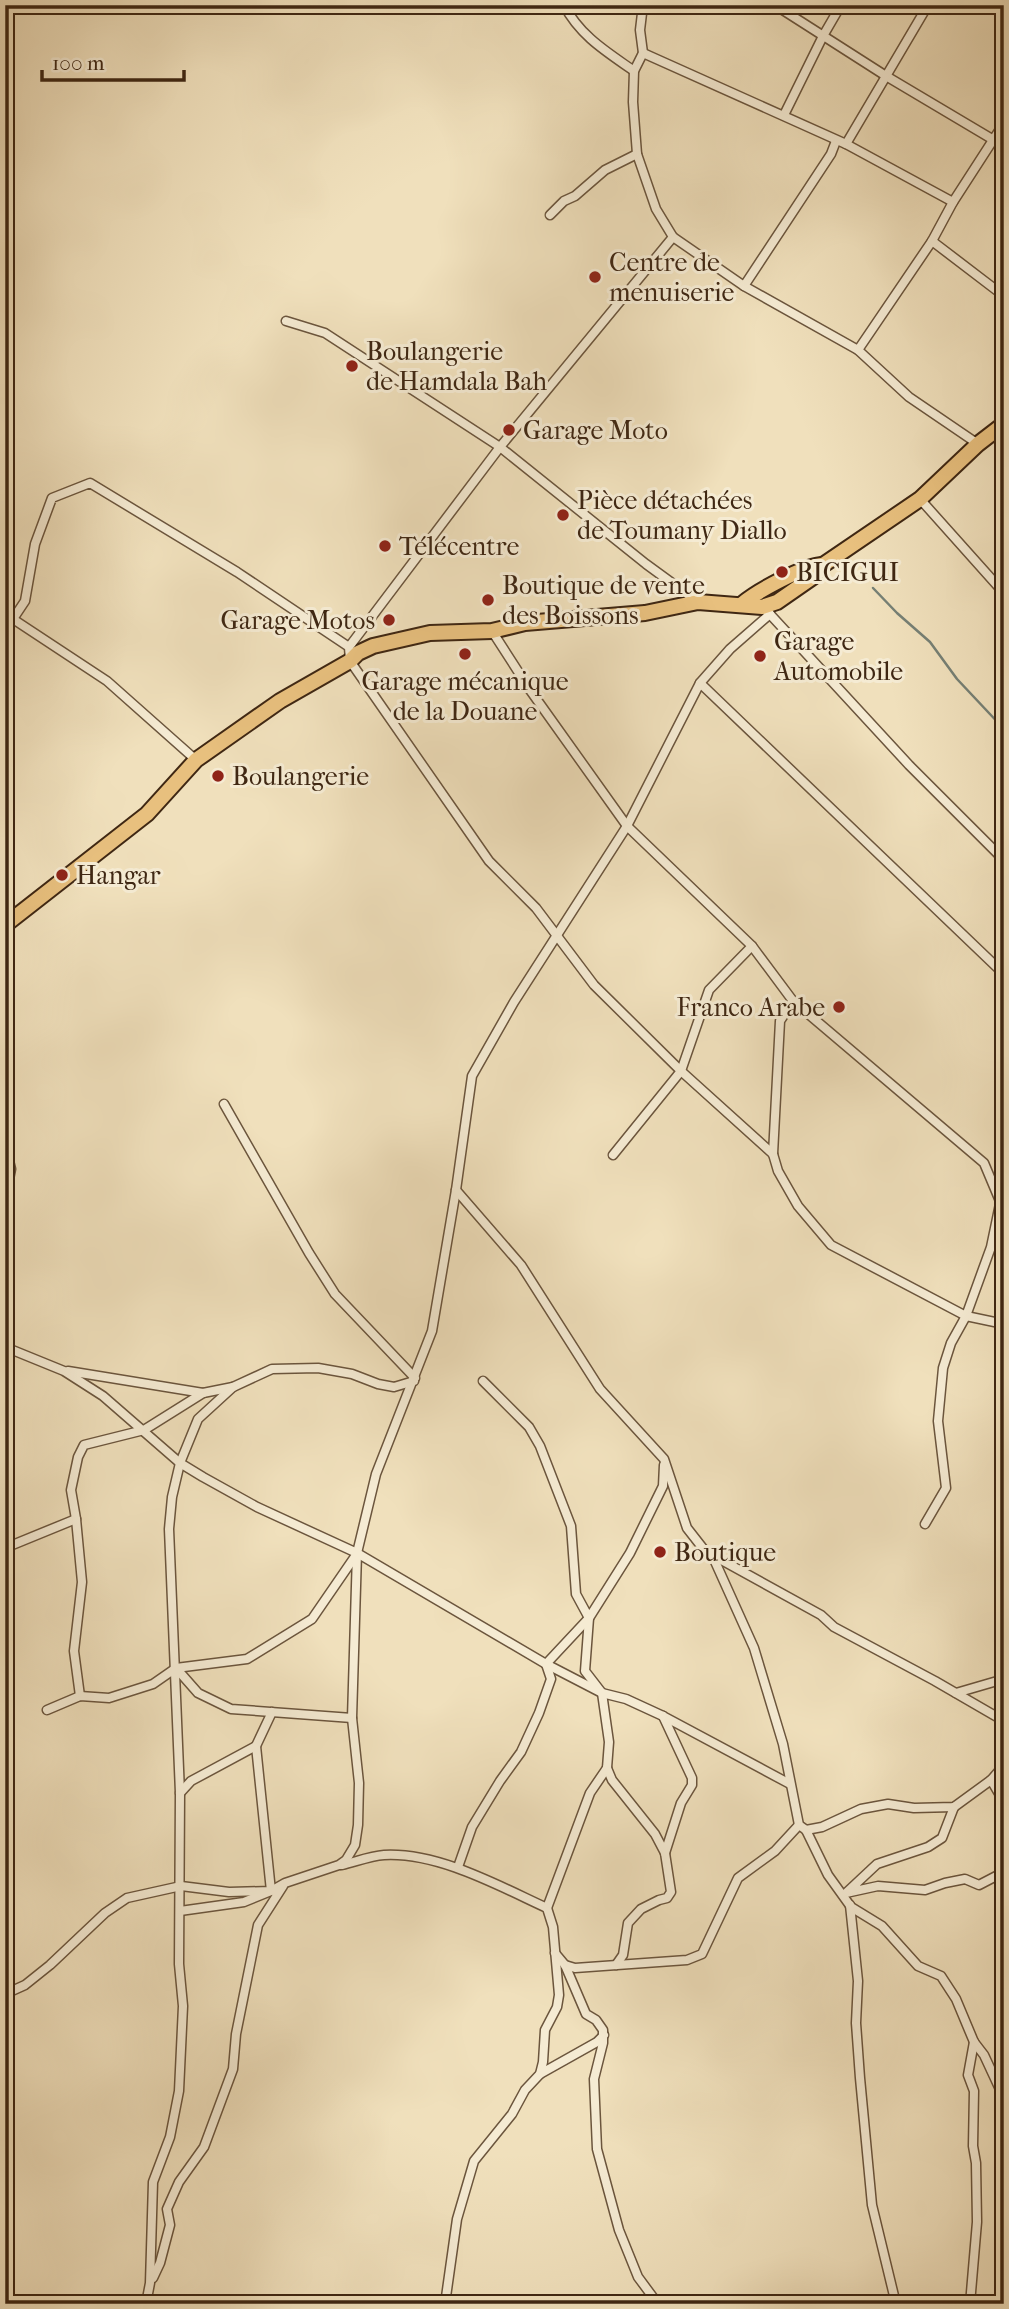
<svg xmlns="http://www.w3.org/2000/svg" width="1009" height="2309" viewBox="0 0 1009 2309" font-family="'IM FELL French Canon',serif">
  <rect width="100%" height="100%" fill="#f0e0bc"/>
  <filter id="stains"><feTurbulence type="fractalNoise" baseFrequency=".00286" numOctaves="4"/><feColorMatrix values="0 0 0 0 .2 0 0 0 0 .09 0 0 0 0 .02 0 0 0 .5 -.17"/></filter>
  <radialGradient id="worn" r=".72"><stop offset=".6" stop-color="#630" stop-opacity="0"/><stop offset="1" stop-color="#630" stop-opacity=".3"/></radialGradient>
  <g fill="none" stroke-linecap="round" stroke-linejoin="round">
    <path stroke="#768075" stroke-width="2.5" d="M873,588L897,613L930,642L957,679L1004,729"/>
    <g stroke="#6b553d" stroke-width="11">
      <g id="minor">
        <path d="M564,5C580,36 607,52 634,71"/>
        <path d="M775,5L886,76L992,139"/>
        <path d="M643,53L846,144L953,202"/>
        <path d="M784,115L823,36L841,5"/>
        <path d="M846,144L928,5"/>
        <path d="M550,215L564,201L575,196L605,170L637,154"/>
        <path d="M673,237L744,286L858,350L909,397L978,444"/>
        <path d="M932,241L1004,296"/>
        <path d="M744,286L831,154L836,141"/>
        <path d="M286,321L325,333L500,447L646,564L698,602"/>
        <path d="M858,350L932,241L953,202L1004,123"/>
        <path d="M920,499L1004,593"/>
        <path d="M767,611L909,765L1004,860"/>
        <path d="M492,631L530,690L627,826L752,946L793,1001L984,1163L1000,1201"/>
        <path d="M349,647L500,447L673,237L656,209L637,154L633,102L634,71L643,53L640,30L643,5"/>
        <path d="M700,683L1004,974"/>
        <path d="M196,760L107,681L13,619L25,601L35,544L52,498L90,483L237,572L349,647L350,661L489,861L536,908L594,985L681,1071L773,1154L778,1171L798,1206L831,1245L966,1316L1004,1324"/>
        <path d="M224,1104L309,1253L335,1294L415,1378"/>
        <path d="M5,1144L11,1169L5,1200"/>
        <path d="M773,1154L780,1021L793,1001"/>
        <path d="M613,1155L681,1071L709,990L752,946"/>
        <path d="M456,1190L521,1265L600,1389L664,1459L687,1528L705,1551L821,1615L834,1627L935,1681L1004,1721"/>
        <path d="M5,1347L64,1371L103,1396L180,1463L203,1477L257,1507L357,1553L546,1664L602,1693L626,1699L663,1716L790,1784"/>
        <path d="M68,1371L203,1393"/>
        <path d="M483,1381L529,1427L540,1446L571,1526L576,1594L589,1618L585,1671L602,1693L609,1742L607,1768L590,1793L547,1908"/>
        <path d="M925,1524L946,1488L938,1421L943,1368L951,1343L966,1316L991,1247L1001,1199"/>
        <path d="M5,1548L76,1519"/>
        <path d="M713,1557L754,1648L783,1744L799,1825L806,1830L828,1875L851,1907L882,1926L918,1966L941,1976L956,1999L974,2042L984,2055L1004,2098"/>
        <path d="M176,1668L198,1693L231,1709L352,1718"/>
        <path d="M956,1693L1004,1679"/>
        <path d="M80,1696L74,1651L82,1582L76,1519L71,1490L78,1457L84,1445L144,1430L203,1393L233,1387"/>
        <path d="M47,1710L80,1696L109,1698L153,1684L176,1668L247,1659L312,1619L356,1555"/>
        <path d="M663,1716L692,1778V1785L681,1803L665,1853"/>
        <path d="M607,1768L612,1780L655,1834L665,1853L671,1892L667,1898L659,1900L641,1909L628,1923L623,1955L616,1965"/>
        <path d="M991,1780L1004,1802"/>
        <path d="M180,1793L191,1781L256,1746"/>
        <path d="M954,1807L942,1838L928,1847L877,1864L846,1893L878,1886L925,1890L945,1883L965,1879L979,1885L1004,1872"/>
        <path d="M806,1830L822,1827L861,1809L888,1804L914,1808L954,1807L991,1780L1004,1765"/>
        <path d="M342,1865C355,1862 370,1856 384,1855C438,1852 499,1886 547,1908L553,1927L559,1995L557,2007L545,2030L543,2062L540,2074L525,2090L512,2114L474,2161L457,2219L445,2304"/>
        <path d="M458,1867L472,1827L500,1781L521,1752L539,1713L551,1679L546,1664L589,1618L630,1553L663,1486L664,1465"/>
        <path d="M850,1905L858,1981L856,2023L860,2078L872,2205L896,2304"/>
        <path d="M180,1911L244,1902L271,1891L256,1746L272,1712"/>
        <path d="M555,1953L565,1965L586,2014L596,2020L603,2030V2043L594,2079L597,2149L619,2230L638,2277L658,2304"/>
        <path d="M565,1965L575,1968L687,1960L702,1954L738,1878L775,1851L799,1825"/>
        <path d="M5,1994L25,1985L50,1965L105,1913L127,1898L181,1886L229,1892L271,1891L285,1883L339,1865L346,1860L355,1845L358,1825L359,1783L352,1718L357,1553L376,1474L432,1331L456,1190L472,1076L514,1002L627,826L700,683L730,649L770,614"/>
        <path d="M540,2074L597,2042L604,2035"/>
        <path d="M153,2278L160,2263L170,2225L167,2209L179,2182L204,2147L233,2069L236,2034L258,1925L283,1886"/>
        <path d="M5,2297L20,2304"/>
        <path d="M146,2304L150,2283L153,2182L170,2137L179,2091L183,2006L179,1964L180,1793L169,1529L172,1497L180,1463L198,1419L233,1387L272,1369L318,1368L352,1374L378,1384L394,1387L414,1381"/>
        <path d="M970,2304L977,2222L976,2163L973,2146L974,2091L968,2075L974,2042"/>
      </g>
    </g>
    <g stroke="#3f2713" stroke-width="18">
      <g id="trunk">
        <path d="M742,604C756,592 804,565 823,565"/>
        <path d="M5,925L147,814L196,760L280,701L350,661L358,653L373,646L430,633L492,631L525,623L645,613L698,602L762,607L777,602L813,577L823,565L920,499L978,444L1004,424"/>
      </g>
    </g>
    <use href="#minor" stroke="#f5ebd3" stroke-width="8"/>
    <use href="#trunk" stroke="#e8c07e" stroke-width="14"/>
  </g>
  <g fill="#8f2418" stroke="#f5ebd3" stroke-width="2.5">
    <circle cx="595" cy="277" r="7"/>
    <circle cx="352" cy="366" r="7"/>
    <circle cx="509" cy="430" r="7"/>
    <circle cx="563" cy="515" r="7"/>
    <circle cx="385" cy="546" r="7"/>
    <circle cx="782" cy="572" r="7"/>
    <circle cx="488" cy="600" r="7"/>
    <circle cx="389" cy="620" r="7"/>
    <circle cx="465" cy="654" r="7"/>
    <circle cx="760" cy="656" r="7"/>
    <circle cx="218" cy="776" r="7"/>
    <circle cx="62" cy="875" r="7"/>
    <circle cx="839" cy="1007" r="7"/>
    <circle cx="660" cy="1552" r="7"/>
  </g>
  <g text-anchor="middle" dominant-baseline="central" stroke-width="6" stroke-linejoin="round" paint-order="stroke">
    <g font-size="26" fill="#3f2713" stroke="#f5ebd3" text-anchor="start">
      <text x="609" y="262">Centre de<tspan x="609" dy="30">menuiserie</tspan></text>
      <text x="366" y="351">Boulangerie<tspan x="366" dy="30">de Hamdala Bah</tspan></text>
      <text x="523" y="430">Garage Moto</text>
      <text x="577" y="500">Pièce détachées<tspan x="577" dy="30">de Toumany Diallo</tspan></text>
      <text x="399" y="546">Télécentre</text>
      <text x="796" y="572">BICIGUI</text>
      <text x="502" y="585">Boutique de vente<tspan x="502" dy="30">des Boissons</tspan></text>
      <text x="375" y="620" text-anchor="end">Garage Motos</text>
      <text x="774" y="641">Garage<tspan x="774" dy="30">Automobile</tspan></text>
      <text x="465" y="681" text-anchor="middle">Garage mécanique<tspan x="465" dy="30">de la Douane</tspan></text>
      <text x="232" y="776">Boulangerie</text>
      <text x="76" y="875">Hangar</text>
      <text x="825" y="1007" text-anchor="end">Franco Arabe</text>
      <text x="674" y="1552">Boutique</text>
    </g>
  </g>
  <rect width="1009" height="2309" fill="none" stroke="#f0e0bc" stroke-width="28"/>
  <rect x="7" y="7" width="995" height="2295" fill="none" stroke="#3f2713" stroke-width="3.5"/>
  <rect x="14" y="14" width="981" height="2281" fill="none" stroke="#3f2713" stroke-width="2"/>
  <path d="M42 70v10h142v-10" fill="none" stroke="#3f2713" stroke-width="3.5"/>
  <text x="52" y="70" font-size="21" fill="#3f2713" stroke="#f5ebd3" stroke-width="5" paint-order="stroke">100 m</text>
  <rect width="100%" height="100%" filter="url(#stains)"/>
  <rect width="100%" height="100%" fill="url(#worn)"/>
</svg>
